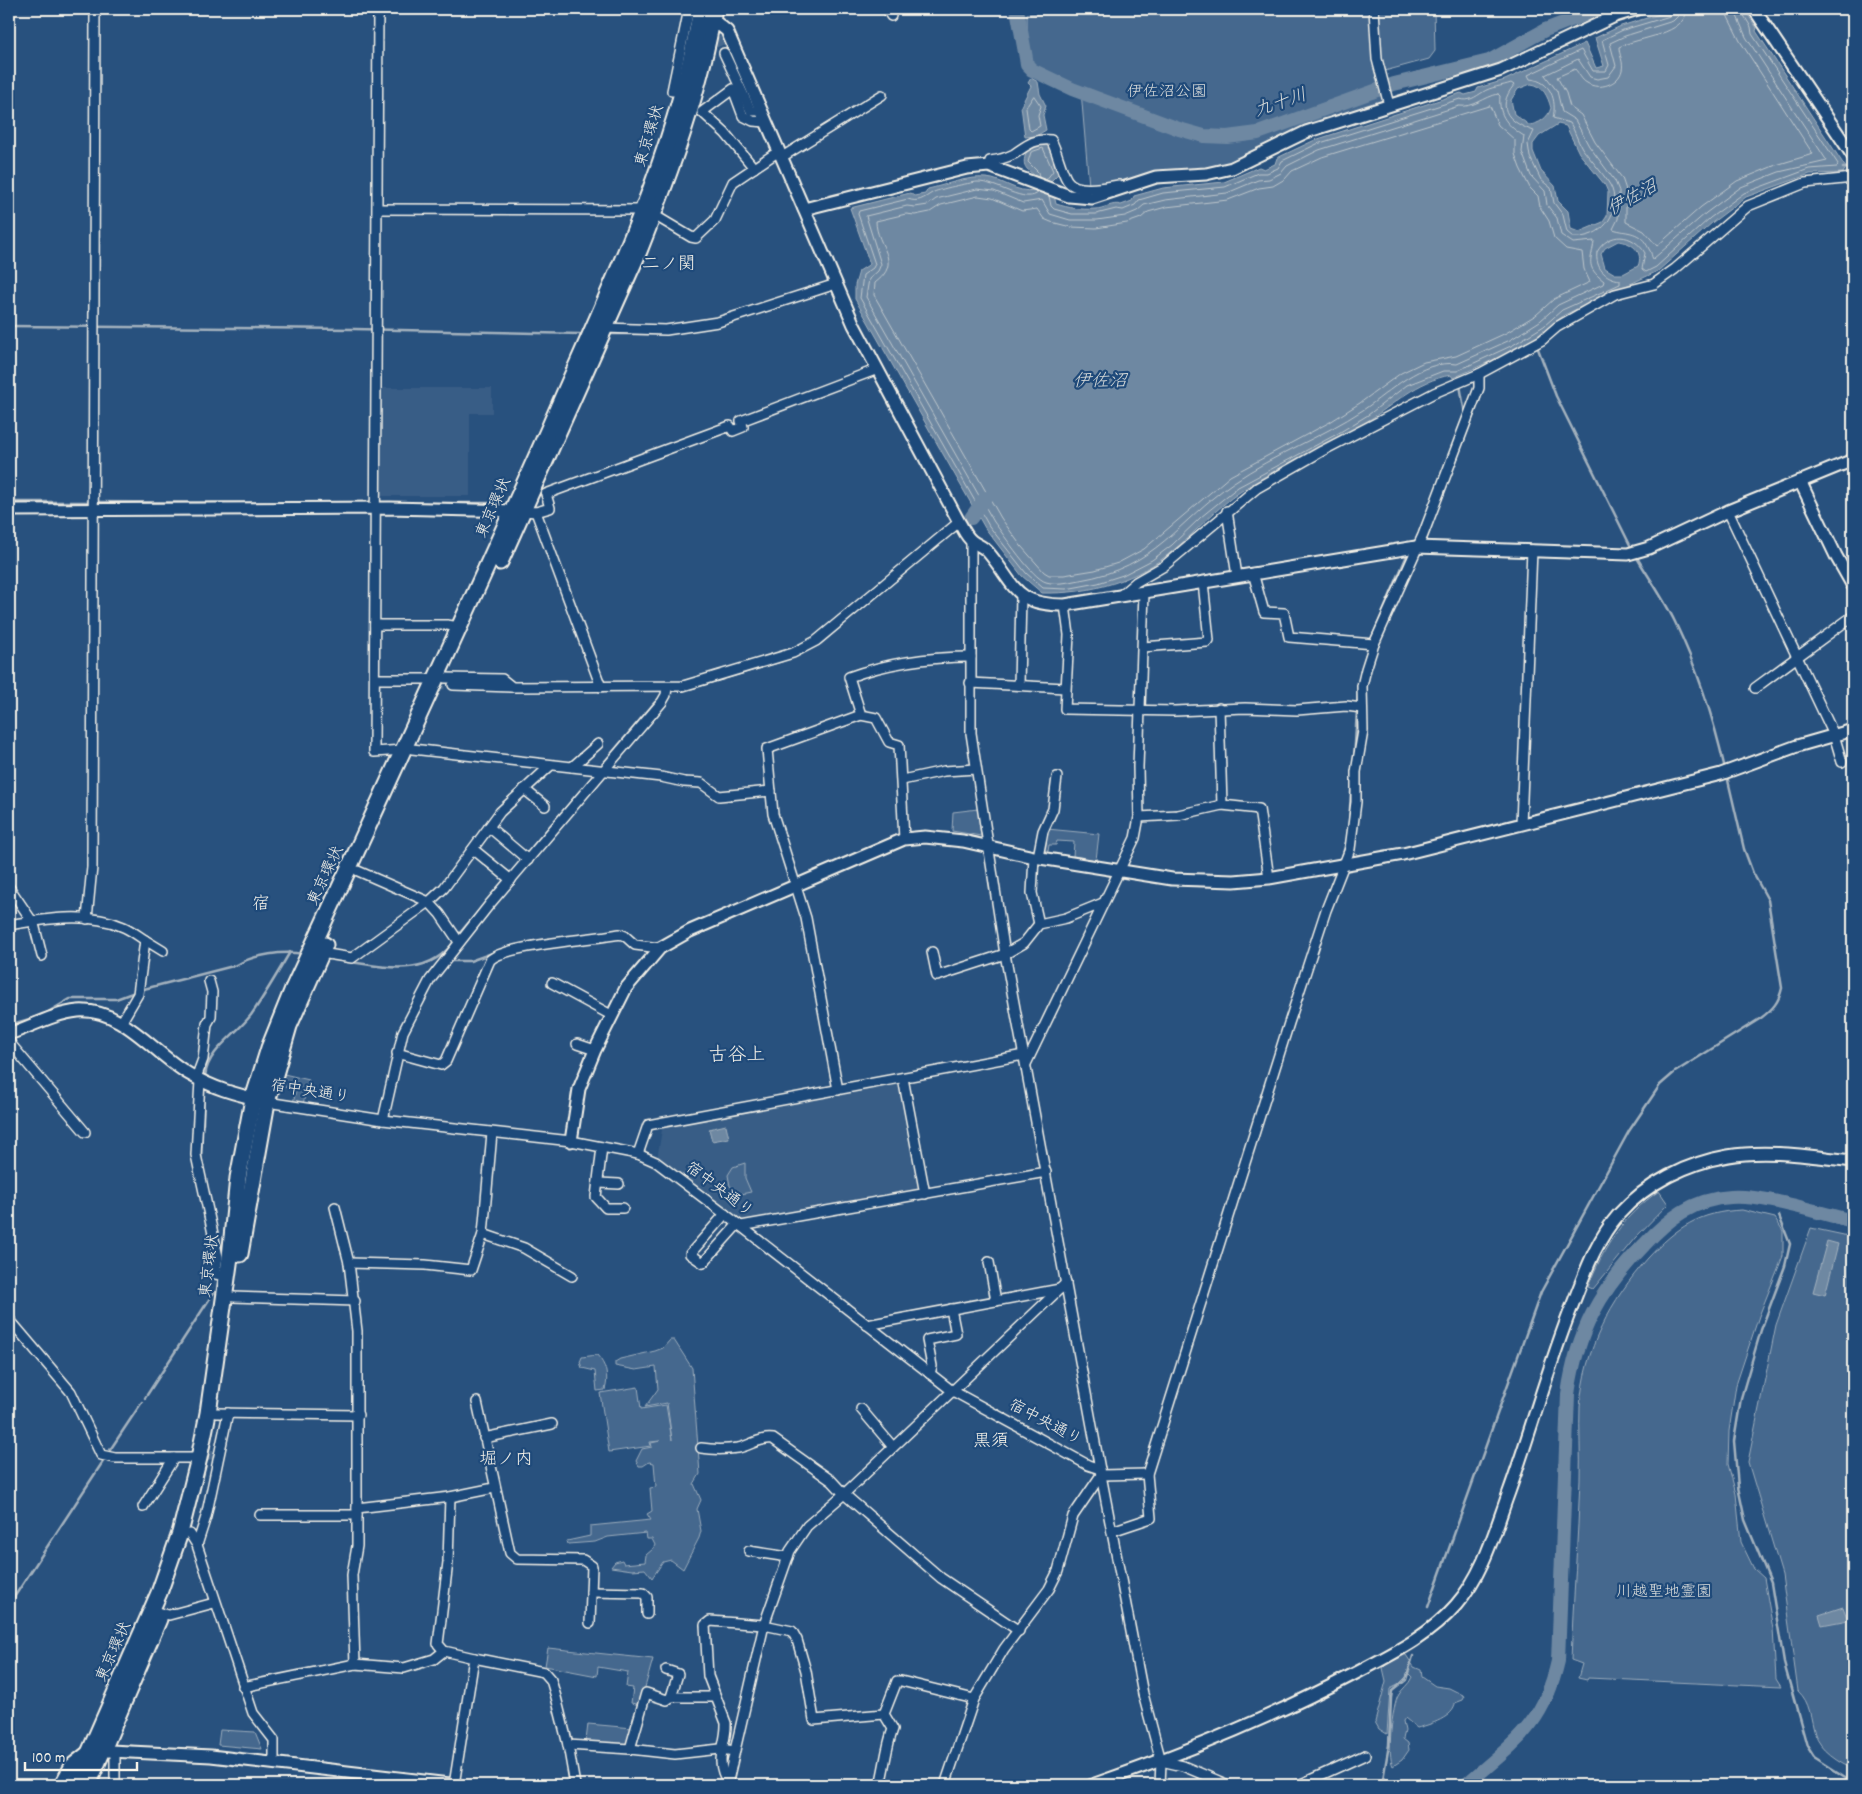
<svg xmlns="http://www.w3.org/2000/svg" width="1862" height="1794" viewBox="0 0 1862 1794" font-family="Dekko,'Klee One',sans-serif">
  <rect width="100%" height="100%" fill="#28517e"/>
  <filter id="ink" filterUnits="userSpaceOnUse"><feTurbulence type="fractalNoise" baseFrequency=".02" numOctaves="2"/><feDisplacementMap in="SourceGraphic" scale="10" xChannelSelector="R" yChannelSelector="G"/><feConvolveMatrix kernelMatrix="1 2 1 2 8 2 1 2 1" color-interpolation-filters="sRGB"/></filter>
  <g filter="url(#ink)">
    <g fill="#375d86">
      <path d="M381,388H492V413H470V496H381Z"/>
      <path d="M902,1081L922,1190L884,1200L879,1196L862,1199L860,1202L743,1223L657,1159L663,1124Z"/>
    </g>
    <g fill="#45688e" stroke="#9cacbb">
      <path d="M1108,9H1372L1375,71L1384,103L1235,164L1089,186L1081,91C1063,82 1036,74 1027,55V14Z"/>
      <path d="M1378,9H1434L1435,51L1429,59L1381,72Z"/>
      <path d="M978,809L981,836L952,831L953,812Z"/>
      <path d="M1047,829L1099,834L1096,860L1073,856L1074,842L1057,841L1056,845H1049L1048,851L1041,850Z"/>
      <path d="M284,1074L309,1080L303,1104L293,1103L296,1090L281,1086Z"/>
      <path d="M745,1163V1178L751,1192L741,1194L730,1186L728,1175L733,1167Z"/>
      <path d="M1659,1191L1668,1204L1635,1238L1593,1289L1588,1287C1604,1246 1623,1216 1659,1191Z"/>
      <path d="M1742,1210L1775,1218L1783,1231V1256L1759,1316L1736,1385L1729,1431L1728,1464L1736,1494L1741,1542L1754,1569L1764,1578L1773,1629L1776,1679L1781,1687L1588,1678L1587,1680L1578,1678L1582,1664L1571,1660C1573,1600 1578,1539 1580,1479C1581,1455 1579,1430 1580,1407C1584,1349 1611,1300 1648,1258C1677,1227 1699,1212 1742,1210Z"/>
      <path d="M1811,1228L1853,1237V1768C1839,1762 1820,1750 1815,1734C1810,1718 1811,1703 1798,1691L1782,1575L1748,1462L1776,1325Z"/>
      <path d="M670,1340H674L692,1368L700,1474L694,1484L701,1500L697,1509L701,1531L699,1538L683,1569L671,1560L663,1562L652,1578L645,1569L632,1570L611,1567L615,1562L622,1560L624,1564L645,1562L646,1555L653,1549L655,1545L652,1539H647L646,1533L608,1537L595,1542L568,1544L567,1541L590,1536V1526L651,1520L647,1514L652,1511L650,1488L656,1487L654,1463L649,1462L643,1466H639L636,1461L642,1449L652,1447L651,1443L660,1441L650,1442L651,1446L609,1452L600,1393L638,1387L641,1409L666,1405L672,1440L667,1403L645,1407L658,1389L656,1367L636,1370L615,1366V1362L620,1359L655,1351L663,1348Z"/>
      <path d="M597,1355C606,1365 609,1376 605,1390L597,1391L595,1371L582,1368L580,1362L582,1357Z"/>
      <path d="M548,1648L653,1659L640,1705L631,1703L633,1688L626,1687L628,1672L598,1667L597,1676L545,1666Z"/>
      <path d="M1402,1654L1406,1655L1414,1667L1421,1670L1422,1677L1435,1686L1449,1688L1465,1696L1463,1700L1455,1703C1455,1717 1429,1725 1417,1728L1405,1718L1403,1721L1405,1731L1403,1739L1408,1743L1409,1750L1402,1760L1393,1766C1387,1755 1392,1708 1398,1696C1402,1688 1409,1685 1412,1677L1409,1674L1398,1685L1390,1689L1387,1734L1379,1729L1375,1722L1386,1681L1383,1668L1393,1658Z"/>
      <path d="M588,1724L633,1728L628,1745L577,1743V1741H586Z"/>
      <path d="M220,1730L255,1732L262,1749L218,1745Z"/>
    </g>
    <g fill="#6e88a2" stroke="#a4b2be" fill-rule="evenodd">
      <path d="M1676,9H1744L1757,28L1756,31L1846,168L1843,173L1810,174L1746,197L1713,222L1658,271L1564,315L1547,330L1515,350L1453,378L1451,375C1416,381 1395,404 1366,422C1325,446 1280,465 1240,492C1216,508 1197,531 1175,549C1137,581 1091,594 1042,593L1022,576L985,528L855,299V285L859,271L870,264L850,208L910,193L914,196L925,194L928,189C946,185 967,176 986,178C1003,179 1017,194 1034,190V175C1022,166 1023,163 1027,149L1044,142L1049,145L1059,173L1051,181L1056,204C1069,208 1081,210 1095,209C1104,209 1113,202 1121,205L1132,201L1134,196L1163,188L1224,182L1259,167L1264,169L1275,164L1277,158L1315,140L1461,93L1465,95L1476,92L1478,88L1505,80L1585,43L1596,68L1604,66L1595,38L1621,26ZM1531,84C1543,85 1548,97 1551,108C1548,118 1539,124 1529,125L1514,114L1511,100L1518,89ZM1558,124L1566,126L1579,153L1605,185L1608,192L1607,216L1603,222L1579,232L1571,229L1568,211L1558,201L1555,186L1541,171L1533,151V144L1539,136ZM1618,241C1632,242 1644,252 1638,266L1623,274H1615L1605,268L1601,254L1605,248Z"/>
      <path d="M1031,78L1038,82L1040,94L1046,106L1043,115L1046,130L1036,136L1025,137L1021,106L1031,86L1028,83Z"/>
      <path d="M726,1125L729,1138L712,1141L709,1129Z"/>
      <path d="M1827,1241L1838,1244L1825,1295L1813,1292Z"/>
      <path d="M1843,1607L1848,1620L1822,1625L1819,1615Z"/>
    </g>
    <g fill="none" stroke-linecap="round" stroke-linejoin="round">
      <g stroke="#bec7cc" stroke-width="1">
        <path d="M1680,9L1678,16L1673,21L1625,36L1610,43L1616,66L1608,77L1597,79L1590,77L1578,59L1545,75L1557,91L1562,112L1575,120L1589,146L1615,181L1619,191V207L1618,219L1613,229C1629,234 1640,230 1649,249C1652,253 1651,256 1653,259L1706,213L1741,187L1779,172L1827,161L1746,37L1734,9"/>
        <path d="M1687,9C1686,35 1639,37 1619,47C1619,55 1624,62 1622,70C1619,84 1599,91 1587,83C1581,80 1579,73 1575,69L1557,77L1566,93L1570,107L1581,115L1595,142L1622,178L1626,190V222L1644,231L1657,246L1701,207L1737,181L1776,165L1813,154L1740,41L1728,17L1726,9"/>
        <path d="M1498,94L1500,96C1498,116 1508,126 1524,136L1522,152L1531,176L1545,191L1547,205L1557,218L1561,235L1573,243L1594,241C1592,260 1584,266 1604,281L1603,284L1558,305L1540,321L1510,340L1457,364C1421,359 1390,392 1363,410C1322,437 1275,454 1234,482C1176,522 1157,567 1080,580C1070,582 1056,585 1046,582C1032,578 1004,535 994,522L866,297L869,279L878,271L881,264L866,216L907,206L915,207L928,205L936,199L977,189L994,191L1023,203L1042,200L1050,214L1070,220H1097L1125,216L1137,211L1144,205L1165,200L1227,193L1258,180L1269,179L1281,173L1287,166L1319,150L1459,106C1474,108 1484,97 1498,94Z"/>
        <path d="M1034,96L1041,106L1038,115L1040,126L1031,131L1029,129L1026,108Z"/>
        <path d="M1490,106L1498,125L1515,140V154L1520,168L1530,188L1538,196L1540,207L1549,221L1554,238L1566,249L1582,252L1584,269L1590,282L1554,299L1536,315L1506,333L1456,356L1424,362L1401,373L1360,403L1330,422L1230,476L1144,549L1118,563L1095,570L1064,575H1049L1044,572L1021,546L1001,518L874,295L875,283C904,261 876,247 876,221L906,214L915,215L930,212L941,205L978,196L992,198L1022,211L1037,209L1044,219L1051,222L1071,227L1096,228L1127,223L1141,218L1148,212L1166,207L1228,200L1259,188L1273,186L1285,179L1292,171L1322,157Z"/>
        <path d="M1039,177L1038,172L1028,162L1031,152L1043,148L1053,171L1046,180"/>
        <path d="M1039,192C1026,206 996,181 977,182C969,183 938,189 932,193C924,198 918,203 908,199L859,211L858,214L875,264L873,268L863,275L860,298L989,526L1026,573L1043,588L1066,589L1098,583L1123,575L1152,560L1172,545L1201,517L1238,487L1337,434L1368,415L1407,385L1443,371H1457L1513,345L1544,326L1562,310L1620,284V280C1605,278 1595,268 1597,252C1609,231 1633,233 1645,253L1642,269L1646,272L1656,267L1710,218L1744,193L1809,169L1837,167L1838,164L1752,34L1751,27L1740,9"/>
        <path d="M1049,196L1051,206L1054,209L1072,214H1096L1116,209L1123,210L1135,205L1139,200L1163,193L1225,187L1258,173H1267L1278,168L1282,161L1317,144L1460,99C1469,102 1475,97 1483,92C1490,87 1503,86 1511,83L1514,85C1494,110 1511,123 1534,131L1528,144L1530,157L1541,180L1551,188L1554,203L1563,215L1567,232L1573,237C1601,239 1621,215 1612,189C1609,180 1589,158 1582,148C1577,140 1575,131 1570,123L1553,118C1557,100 1551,81 1530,79L1528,75L1581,50L1593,71H1606L1609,65L1602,40L1623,30L1670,16L1673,9"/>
      </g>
      <g stroke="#a4b2be" stroke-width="2.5">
        <path d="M1843,168H1853"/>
        <path d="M744,318L828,291"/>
        <path d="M9,326L354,329L580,334"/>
        <path d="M612,334H668L680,332"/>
        <path d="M1537,346L1556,396L1632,549"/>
        <path d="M1460,385L1465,414"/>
        <path d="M9,502H90"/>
        <path d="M96,502L265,503"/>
        <path d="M398,503H492"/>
        <path d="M965,523L971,518"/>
        <path d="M1636,556C1649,578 1664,599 1675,622C1697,668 1714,720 1725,769"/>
        <path d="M1370,642L1408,553"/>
        <path d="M796,656L820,644L910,568"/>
        <path d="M1358,685L1368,647"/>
        <path d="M692,688L782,661"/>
        <path d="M1357,705L1358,690"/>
        <path d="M1354,760L1357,710"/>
        <path d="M600,767L655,702"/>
        <path d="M1349,824L1352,775"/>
        <path d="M532,847L597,771"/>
        <path d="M1341,861L1348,835"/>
        <path d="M458,935L482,907"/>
        <path d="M448,961H470L498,951"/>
        <path d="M351,962C389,968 430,977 455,940"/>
        <path d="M140,990L237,965C255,954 283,951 304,954"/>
        <path d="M9,1025L43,1015L70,999H116L135,992"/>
        <path d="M205,1076C208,1050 236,1035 251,1015C265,995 277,974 290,952"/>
        <path d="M203,1124L204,1087"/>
        <path d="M201,1160L202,1134"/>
        <path d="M1779,1216L1790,1244L1785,1266L1761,1330L1741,1398L1734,1441L1738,1487L1745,1520L1771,1583L1784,1663L1807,1746L1814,1757L1853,1782"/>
        <path d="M145,1398L214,1292"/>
        <path d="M110,1450L142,1402"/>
        <path d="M1149,1453L1154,1437"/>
        <path d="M9,1605L104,1460"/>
        <path d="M1428,1607L1541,1292L1629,1131L1660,1085L1675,1072L1761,1018C1773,1009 1779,1002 1782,988L1768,900L1753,873L1744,849L1727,776"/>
        <path d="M1382,1785L1389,1745L1391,1698L1392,1691L1406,1680L1413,1656"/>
      </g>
      <g stroke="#6e88a2" stroke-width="14">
        <path d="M1017,9L1026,58L1027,65L1032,70L1072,89L1179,129L1204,136L1227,137L1258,133L1394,84L1489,61L1545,30L1599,9"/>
        <path d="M971,518L985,498"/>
        <path d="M1466,1785C1513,1743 1543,1727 1558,1661L1568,1394C1577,1331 1600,1290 1644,1245C1668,1219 1693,1199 1731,1197C1766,1195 1818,1213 1853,1221"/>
      </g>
      <g stroke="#47698e" stroke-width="9" stroke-dasharray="9 4.5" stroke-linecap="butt">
        <path d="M712,25L724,53"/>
        <path d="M422,684L453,685"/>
        <path d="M191,1453L220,1456"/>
      </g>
      <g stroke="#f4f1e8" stroke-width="12">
        <g id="street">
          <path d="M378,9L374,752L403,750"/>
          <path d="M887,9L891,16"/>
          <path d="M1374,9L1377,59L1389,105"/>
          <path d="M724,53L751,111H762"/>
          <path d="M682,91H672L689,9"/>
          <path d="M782,157L882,95"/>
          <path d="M989,166L990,161C998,160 1006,158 1014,154C1026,146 1034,138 1051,140C1058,153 1060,168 1067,180C1076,194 1106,187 1119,185"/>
          <path d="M754,168L725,133L702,112L733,89L743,116L753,121L766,122"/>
          <path d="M378,209L644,210"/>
          <path d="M654,215L691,237L696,238L715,220L733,182L779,151"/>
          <path d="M604,328L666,330L718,322L836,284"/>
          <path d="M524,511L536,512L550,508L546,494L730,426L733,431L743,427L741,421L878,369"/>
          <path d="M1227,511L1237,576"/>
          <path d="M1728,511L1834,735L1842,762"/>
          <path d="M536,512L601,687"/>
          <path d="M971,541V733L981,799L1005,954L1101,1475L1143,1694L1161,1761L1160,1785"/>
          <path d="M1253,573L1264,612L1284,613L1289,637L1374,644"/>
          <path d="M1122,594L1136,582L1164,566L1257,488L1322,451L1434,393L1479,374L1542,340L1557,327L1615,294L1654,284L1675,269L1748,206L1805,183L1853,178"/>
          <path d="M1065,605L1069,635L1065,709L1175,711L1245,708L1297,710L1346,706L1362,708"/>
          <path d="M375,625H447L459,627"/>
          <path d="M1143,647L1207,642L1209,640L1203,582"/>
          <path d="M445,678L502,679L512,687L683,686L793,653L816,641L959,522"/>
          <path d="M375,679H435"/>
          <path d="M970,683L1065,688"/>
          <path d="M453,685L511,687"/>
          <path d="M1019,685L1021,596"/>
          <path d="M1755,688L1853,616"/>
          <path d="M1219,708L1222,805"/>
          <path d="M861,715L849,677C887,663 931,657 971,657"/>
          <path d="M412,749L661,777L684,782L701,783L719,796L771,791"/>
          <path d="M572,767L598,744"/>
          <path d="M902,780L944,771L976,769"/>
          <path d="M524,789L545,806"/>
          <path d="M1139,817L1178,815L1222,805L1259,809L1269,878"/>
          <path d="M1521,824L1532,550"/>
          <path d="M489,827L528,860"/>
          <path d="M473,849L511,880"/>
          <path d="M1034,857L1032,893L1039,924"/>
          <path d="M1038,857L1043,831L1053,809L1057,777"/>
          <path d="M358,871L429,902L440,914L459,942"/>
          <path d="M9,887L34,924L42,956"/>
          <path d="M87,919L92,867L95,9"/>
          <path d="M9,925C43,919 89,912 121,926C130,929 137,935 145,940L138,994L121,1023"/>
          <path d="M145,940L163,951"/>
          <path d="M932,952L937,976L1005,954L1024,943L1039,924L1066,918L1103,903"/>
          <path d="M321,953L352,958L429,902L444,888L500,812L551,765"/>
          <path d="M552,983L611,1015"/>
          <path d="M9,1042L85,1132"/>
          <path d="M577,1044L595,1050"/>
          <path d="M397,1053L441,1065L446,1061L490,960C505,945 595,939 620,934L625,936L635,945L660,948"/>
          <path d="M1026,1064L1135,838L1139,817L1138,767L1144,592"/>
          <path d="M196,1078L203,1059L207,1024L211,1017L212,992L209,981"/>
          <path d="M903,1078L925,1194"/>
          <path d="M200,1080L196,1155L218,1257L215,1274L227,1276"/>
          <path d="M838,1090L806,918L773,814L767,749L861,715L876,718L889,742L899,745L904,839"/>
          <path d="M267,1102L383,1120L571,1141L638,1154L656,1162L738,1224L951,1390L1088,1465L1100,1469"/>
          <path d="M383,1120L403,1032L430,980L489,905L662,702L666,695L667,687"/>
          <path d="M602,1147L596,1197L606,1208H623"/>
          <path d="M638,1154L648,1125L1024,1055"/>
          <path d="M599,1183L619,1184"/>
          <path d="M335,1207L349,1263L357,1331V1546L352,1575L355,1664"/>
          <path d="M725,1214L690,1254L703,1263L738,1224"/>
          <path d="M741,1226L1046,1172"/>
          <path d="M483,1234L524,1248L572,1276"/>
          <path d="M989,1262L996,1301"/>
          <path d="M349,1263L425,1265L471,1270L483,1234L492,1133"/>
          <path d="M233,1297L355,1301"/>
          <path d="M9,1319L71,1392L101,1455L115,1458H199"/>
          <path d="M867,1325L1060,1289"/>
          <path d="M930,1374L932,1366L927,1340L956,1334L951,1309"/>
          <path d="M477,1402L510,1553L517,1559L583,1560L592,1566L590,1623"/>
          <path d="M861,1409L893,1447"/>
          <path d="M217,1413L358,1415"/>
          <path d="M484,1438L552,1424"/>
          <path d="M701,1448C714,1450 725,1450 738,1448C749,1446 761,1437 773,1439L832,1481L844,1494L941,1578L1019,1631"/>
          <path d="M450,1497L448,1562L438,1644L444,1651L474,1658L454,1785"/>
          <path d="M143,1507L174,1458"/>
          <path d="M357,1508L450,1497L494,1488"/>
          <path d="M260,1515H357"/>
          <path d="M1112,1531L1151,1518L1147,1474L1289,1023L1326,910L1350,849L1356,802V772L1363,731L1362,686L1366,669L1374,644L1423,535L1479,388V374"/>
          <path d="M190,1534L197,1545L253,1713L274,1740V1764"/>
          <path d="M197,1545L206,1517L228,1413"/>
          <path d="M749,1551L788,1557"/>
          <path d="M591,1592L643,1593L647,1597V1614"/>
          <path d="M161,1613L169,1615L214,1603"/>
          <path d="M474,1658L544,1672L551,1680L556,1697L568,1745L575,1785"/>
          <path d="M666,1670L678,1674L671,1697"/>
          <path d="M243,1687L355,1664L404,1668L434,1659L444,1651"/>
          <path d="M568,1745L630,1749L646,1693L667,1700L671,1697H715"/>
          <path d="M630,1749L675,1754L720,1749L735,1751"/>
          <path d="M1161,1761L1183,1766L1228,1785"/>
          <path d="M728,1782C713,1760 727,1745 726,1723L708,1676L705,1625L710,1621L764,1625L792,1631L797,1640L806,1671L814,1720L884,1714"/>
          <path d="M115,1785V1751"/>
          <path d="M727,1785L764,1625L790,1551L807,1526L844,1494L1066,1283"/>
          <path d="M880,1785C885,1766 886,1748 893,1729L884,1714L897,1681H901L974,1699"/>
          <path d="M945,1785L974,1699L1004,1649L1049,1589L1058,1571L1073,1516L1101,1475L1147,1474"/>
          <path d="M1299,1785L1365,1755"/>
        </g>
      </g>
      <g stroke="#f4f1e8" stroke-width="15">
        <g id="secondary">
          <path d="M1754,9L1853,156"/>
          <path d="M706,17L712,19L727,31L854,325L959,522C963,528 966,537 972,541C977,545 983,546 988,552C1016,585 1013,605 1065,605L1416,547L1628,554L1649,548L1728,511L1853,460"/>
          <path d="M804,209L967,168L989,166L1069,196L1092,198L1156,177L1206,174L1232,168L1306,132L1501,70L1615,16L1638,9"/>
          <path d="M1800,481L1836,556L1853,586"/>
          <path d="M9,510L390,508L520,511"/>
          <path d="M9,1034C30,1027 55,1013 78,1011C123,1008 154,1054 189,1074C213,1088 234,1094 261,1100"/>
          <path d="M571,1141L579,1089L595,1050L626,988L660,948L690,931L904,839L925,837L963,841L1034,857L1172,879L1234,881L1269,878L1403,854L1721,774L1797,746L1853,730"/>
          <path d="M60,1785L71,1765L90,1750L211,1756L458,1785"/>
          <path d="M1092,1785C1185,1753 1271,1718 1358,1672C1394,1653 1429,1636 1456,1605C1484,1573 1495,1530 1509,1492C1532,1428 1549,1363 1574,1301C1586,1270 1597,1239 1619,1214C1647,1183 1687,1163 1728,1156C1769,1149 1813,1157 1853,1161"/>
        </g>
      </g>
      <g stroke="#f4f1e8" stroke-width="19">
        <g id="highway">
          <path d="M500,562L639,251C670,173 700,92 714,9"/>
          <path d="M240,1254L267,1102L289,1026L325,945"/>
          <path d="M75,1785L159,1593L180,1533L199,1458L208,1413L230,1257L238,1178L253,1099L269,1048L292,991C379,803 466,615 550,426C609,290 676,156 701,9"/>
          <path d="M88,1785L159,1619"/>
        </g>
      </g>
      <use href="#street" stroke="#1f4a7a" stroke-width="9"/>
      <use href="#secondary" stroke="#1f4a7a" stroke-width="11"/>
      <use href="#highway" stroke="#1f4a7a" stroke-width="15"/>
    </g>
  </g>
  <g text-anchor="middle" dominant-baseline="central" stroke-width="4.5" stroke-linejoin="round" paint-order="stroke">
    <g font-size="16" fill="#dadcda" stroke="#1f4a7a">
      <text x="1167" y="92">伊佐沼公園</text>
      <text x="1664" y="1592">川越聖地霊園</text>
    </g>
    <g font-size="16" fill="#f4f1e8" stroke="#1f4a7a">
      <text transform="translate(650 136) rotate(-73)">東京環状</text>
      <text transform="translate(494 508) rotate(-66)">東京環状</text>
      <text transform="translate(326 876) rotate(-65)">東京環状</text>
      <text transform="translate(310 1092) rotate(9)">宿中央通り</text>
      <text transform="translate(719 1190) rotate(37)">宿中央通り</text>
      <text transform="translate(210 1266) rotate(-83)">東京環状</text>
      <text transform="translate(1045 1423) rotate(28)">宿中央通り</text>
      <text transform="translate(114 1652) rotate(-66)">東京環状</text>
    </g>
    <g font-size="18" font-style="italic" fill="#d9dcda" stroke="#1f4a7a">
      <text transform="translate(1281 104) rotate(-19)">九十川</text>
      <text transform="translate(1633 199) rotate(-29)">伊佐沼</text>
      <text x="1100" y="382">伊佐沼</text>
    </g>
    <g font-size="18" fill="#f4f1e8" stroke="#1f4a7a">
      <text x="669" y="265">二ノ関</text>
      <text x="261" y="905">宿</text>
      <text x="991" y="1442">黒須</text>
      <text x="506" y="1460">堀ノ内</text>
    </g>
    <g font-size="19" fill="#f4f1e8" stroke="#1f4a7a">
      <text x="737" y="1056">古谷上</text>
    </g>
  </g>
  <rect width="1862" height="1794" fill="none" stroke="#1f4a7a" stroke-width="30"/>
  <rect x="15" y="15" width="1832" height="1764" fill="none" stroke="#f4f1e8" stroke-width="2" filter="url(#ink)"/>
  <path d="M25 1762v8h112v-8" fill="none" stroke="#f4f1e8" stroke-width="2.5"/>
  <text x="32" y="1762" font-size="15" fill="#f4f1e8" stroke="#1f4a7a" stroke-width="4" paint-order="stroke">100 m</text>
</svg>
